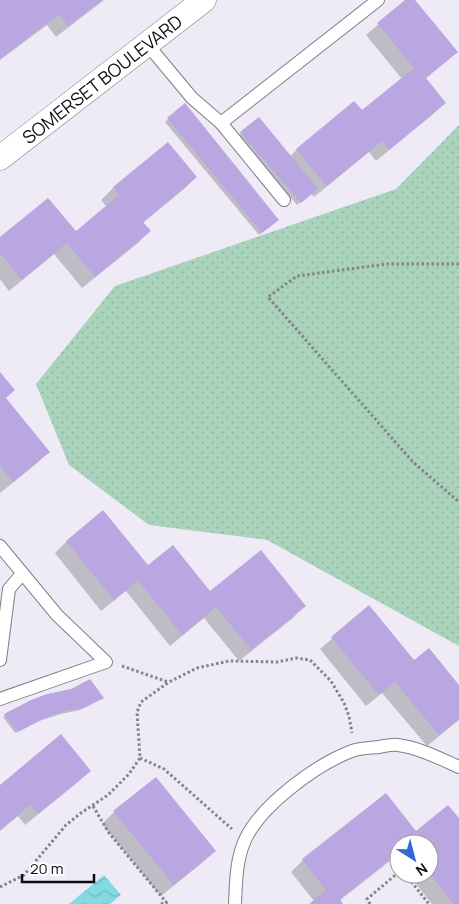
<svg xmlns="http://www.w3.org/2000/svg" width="459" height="904" viewBox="0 0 459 904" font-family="Manrope,sans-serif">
  <defs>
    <pattern id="grass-dots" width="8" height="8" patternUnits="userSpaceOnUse" patternTransform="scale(1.25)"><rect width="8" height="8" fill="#aad3bb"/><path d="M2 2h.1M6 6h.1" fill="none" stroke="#91b4a0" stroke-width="1.8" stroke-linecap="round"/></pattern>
    <pattern id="water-waves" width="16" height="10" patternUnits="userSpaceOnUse" patternTransform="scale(1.25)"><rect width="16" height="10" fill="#84dae1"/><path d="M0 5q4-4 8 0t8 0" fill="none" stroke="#71bac0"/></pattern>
  </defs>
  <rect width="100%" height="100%" fill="#eeebf7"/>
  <path fill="url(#grass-dots)" d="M459,125V646L267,540L149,525L69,465L36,384L115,286L396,189Z"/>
  <path fill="url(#water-waves)" d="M104,875L121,895L110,904H69Z"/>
  <g fill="#0003">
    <path d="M1,0H104L56,37L47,25L0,60V1Z"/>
    <path d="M407,0H414L456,52L425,79L444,103L432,115L376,161L369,152L314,197L311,194L297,205L239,135L241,133L290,157L297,149L361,112L402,79L366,35Z"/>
    <path d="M185,105L275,222L259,235L165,122Z"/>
    <path d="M168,143L196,177L184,189L143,223L149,231L138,243L82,288L54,254L9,291L0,279V239L75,233L107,207L101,200L113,188Z"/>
    <path d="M0,374L5,399L48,452L36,464L0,493Z"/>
    <path d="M67,541L147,567L210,593L304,606L293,618L239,661L204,618L170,646L126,591L101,611L55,553Z"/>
    <path d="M369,607L414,662L459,687V720L427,746L382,693L366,706L320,649Z"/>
    <path d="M102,698L80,710L61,714L39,721L15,733L3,717L5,715Z"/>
    <path d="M89,771L78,782L25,825L18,816L0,831V786Z"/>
    <path d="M386,794L416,832L459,820V904H432L408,874H429V844H399V862L395,857L339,901L342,904H311L314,901L291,872L303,860Z"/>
    <path d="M114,812L215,850L203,862L161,896L102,824Z"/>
  </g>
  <g fill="#baa6e0">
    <path d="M0,0H102L68,26L59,14L0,59Z"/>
    <path d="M405,0H415L458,52L426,78L446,103L389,150L382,141L327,186L296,149L354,101L362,110L414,68L377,23Z"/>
    <path d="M185,103L279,220L262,233L167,118Z"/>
    <path d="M259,117L318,189L301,203L240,132Z"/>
    <path d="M168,142L197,177L143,222L151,231L95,277L67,243L22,280L0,253V237L48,198L76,231L119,195L113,187Z"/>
    <path d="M0,372L15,390L6,398L50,452L13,482L0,466Z"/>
    <path d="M103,510L148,565L173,545L210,591L261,550L306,606L251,650L216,607L182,635L138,580L114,600L66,541Z"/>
    <path d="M369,605L414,660L429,648L459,685V719L439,735L395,682L379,695L331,637Z"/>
    <path d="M90,679L104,698L84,708L65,711L43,719L18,732L4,714L31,700L47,694L71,689Z"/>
    <path d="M61,734L91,771L38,814L30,805L0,830V785Z"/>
    <path d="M156,777L216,851L174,885L113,811Z"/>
    <path d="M386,793L416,831L448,805L459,818V904H454L429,873V844H399V852L340,899L343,904H309L326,890L302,859Z"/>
  </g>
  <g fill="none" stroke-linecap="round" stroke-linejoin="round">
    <g stroke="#807d88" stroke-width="14">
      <g id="service">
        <path d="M147,44L192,98L221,123L284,200"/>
        <path d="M221,123L378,0"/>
        <path d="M0,546L57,615L106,662L0,699"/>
        <path d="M0,660L9,589L22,574"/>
        <path d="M235,904C236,882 236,860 245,840C261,805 317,764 352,751C360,748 370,748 379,747C385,746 392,744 398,745C419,748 439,758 459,767"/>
      </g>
    </g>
    <g stroke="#807d88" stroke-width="25">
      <path id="minor" d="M0,158L204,0"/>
    </g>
    <g stroke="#86838c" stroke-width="3" stroke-dasharray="2.5 2.5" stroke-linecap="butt">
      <path d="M459,264H387L297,276L268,297L413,462L459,502"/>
      <path d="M122,666L168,682"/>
      <path d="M140,758L164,769L232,829"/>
      <path d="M93,806L109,833L166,902"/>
      <path d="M405,874L429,904"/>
      <path d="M0,887L24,875L66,825L81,813L108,795L129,774L140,758L137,712L141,702L169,682L197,668L229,661L277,662L296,658L310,660L331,681L344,703L349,716L352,733"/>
      <path d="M161,904L166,902L168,904"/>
      <path d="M370,904L367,899L399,872"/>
    </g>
    <use href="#service" stroke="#fff" stroke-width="12"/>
    <use href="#minor" stroke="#fff" stroke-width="24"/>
  </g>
  <g text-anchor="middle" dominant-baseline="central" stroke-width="5" stroke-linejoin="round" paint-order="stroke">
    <g font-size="18" fill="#0d0c10" stroke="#fff">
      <text transform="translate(102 79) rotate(-38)">SOMERSET BOULEVARD</text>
    </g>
  </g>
  <g transform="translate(414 859) rotate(144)"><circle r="24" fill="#ffffff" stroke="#9e9e9f"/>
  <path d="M0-4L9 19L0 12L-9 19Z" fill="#3766d6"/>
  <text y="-8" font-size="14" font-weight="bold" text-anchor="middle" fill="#0d0c10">N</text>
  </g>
  <path d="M22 874v8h72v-8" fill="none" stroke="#0d0c10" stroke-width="2.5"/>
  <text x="30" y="874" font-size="15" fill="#0d0c10" stroke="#ffffff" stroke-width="4" paint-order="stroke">20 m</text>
</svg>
